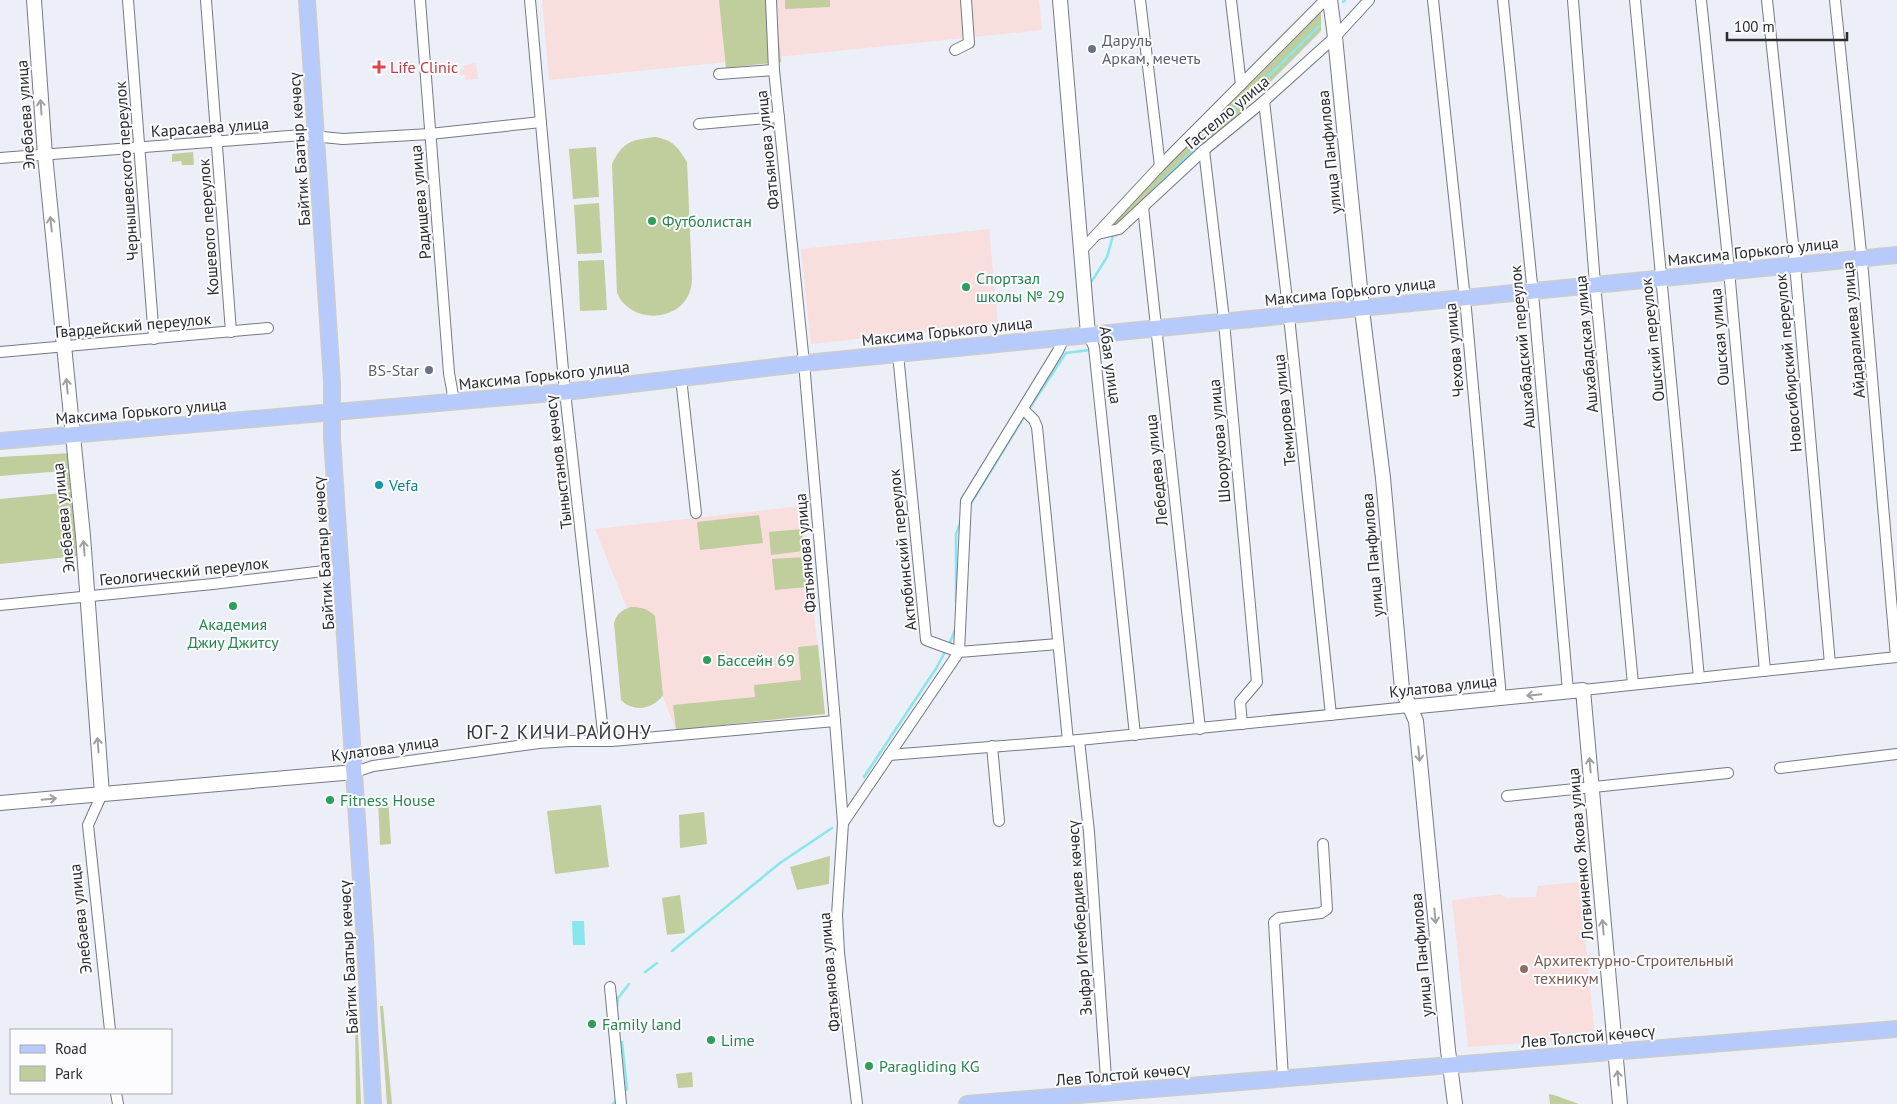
<svg xmlns="http://www.w3.org/2000/svg" width="1897" height="1104" viewBox="0 0 1897 1104" font-family="'PT Sans',sans-serif">
  <rect width="100%" height="100%" fill="#eceff7"/>
  <g fill="#f9dede">
    <path d="M542,0H1039L1042,30L549,80Z"/>
    <path d="M476,63L478,79L466,80L465,75H460V70L464,69V65Z"/>
    <path d="M989,229L998,324L811,344L801,249Z"/>
    <path d="M802,506L825,714L676,730L595,529Z"/>
    <path d="M1580,882L1595,1038L1468,1047L1452,900L1501,894L1506,898L1536,897L1537,886Z"/>
  </g>
  <g fill="#c0cd9c">
    <path d="M719,0H775L781,62L726,68Z"/>
    <path d="M785,0H830V7L785,9Z"/>
    <path d="M1321,11V31L1116,237L1106,227Z"/>
    <path d="M655,137C673,140 678,147 687,162L692,278C692,283 691,289 689,294C676,323 630,323 617,293L612,164C623,141 632,140 655,137Z"/>
    <path d="M596,147L599,197L573,199L569,149Z"/>
    <path d="M193,152L194,165H182L181,161L172,162V154Z"/>
    <path d="M599,203L602,253L577,254L574,205Z"/>
    <path d="M604,260L607,310L580,311L578,261Z"/>
    <path d="M71,453L76,489L64,490L63,471L0,476V457Z"/>
    <path d="M73,492L77,556L0,564V499Z"/>
    <path d="M759,515L763,543L700,550L697,522Z"/>
    <path d="M802,529L804,551L771,555L769,532Z"/>
    <path d="M804,557L807,587L775,590L772,559Z"/>
    <path d="M631,607C642,607 648,609 655,616L663,695C653,709 634,713 621,700L614,623C617,613 622,610 631,607Z"/>
    <path d="M818,645L825,714L676,730L673,705L755,697L754,685L801,680L798,647Z"/>
    <path d="M388,797L391,844L380,845L378,798Z"/>
    <path d="M601,805L609,867L555,874L547,811Z"/>
    <path d="M704,812L707,844L680,848L679,815Z"/>
    <path d="M830,856L829,884L797,890L790,867Z"/>
    <path d="M680,895L685,933L667,935L662,898Z"/>
    <path d="M380,1006H383L392,1104H387Z"/>
    <path d="M357,1007L361,1104H356L355,1008Z"/>
    <path d="M692,1072L693,1087L678,1088L676,1074Z"/>
    <path d="M1549,1094L1554,1095L1579,1104H1550Z"/>
  </g>
  <path fill="#88e6ed" d="M572,921H584L585,945H573Z"/>
  <g fill="none" stroke-linecap="round" stroke-linejoin="round">
    <g stroke="#88e6ed" stroke-width="2.5">
      <path d="M1343,2L1345,0"/>
      <path d="M1142,201L1319,26"/>
      <path d="M1092,281L1107,257L1113,236"/>
      <path d="M1029,409L1066,353L1089,350"/>
      <path d="M970,505L1024,417"/>
      <path d="M956,602V534L961,521"/>
      <path d="M949,645L956,627"/>
      <path d="M864,777L937,667L946,650"/>
      <path d="M672,951L780,863L832,828"/>
      <path d="M645,972L657,963"/>
      <path d="M617,1006L618,998L629,984"/>
      <path d="M620,1028V1030"/>
      <path d="M622,1042L627,1089L625,1091"/>
      <path d="M613,1104L616,1101"/>
    </g>
    <g stroke="#777a81" stroke-width="12">
      <g id="street">
        <path d="M128,0L154,339"/>
        <path d="M206,0L231,332"/>
        <path d="M420,0L449,373L454,401"/>
        <path d="M530,0L565,392L604,741"/>
        <path d="M771,0L774,70L804,363L835,721L843,823L837,915L839,953L857,1104"/>
        <path d="M1140,0L1160,166"/>
        <path d="M1231,0L1241,85"/>
        <path d="M1433,0L1466,309L1501,698"/>
        <path d="M1503,0L1534,304L1568,691"/>
        <path d="M1573,0L1595,284L1633,684"/>
        <path d="M1635,0L1699,678"/>
        <path d="M1701,0L1728,259L1765,671"/>
        <path d="M1767,0L1794,253L1830,664"/>
        <path d="M1835,0L1863,272L1896,657"/>
        <path d="M955,50L969,43L966,0"/>
        <path d="M719,74L774,70"/>
        <path d="M1264,101L1290,326L1331,715"/>
        <path d="M699,124L779,117"/>
        <path d="M1204,150L1223,311L1257,682L1240,702L1242,724"/>
        <path d="M0,158L302,135L343,139L430,134L541,122"/>
        <path d="M1143,207L1200,729"/>
        <path d="M1098,234L1119,229L1204,150L1264,101L1335,37L1369,0"/>
        <path d="M1081,251L1160,166L1325,0"/>
        <path d="M1088,334L1094,347L1135,735"/>
        <path d="M0,352L268,328"/>
        <path d="M898,354L926,640L959,652L1058,644"/>
        <path d="M681,378L696,513"/>
        <path d="M1023,409L1034,420L1037,427L1068,741"/>
        <path d="M0,605L213,584L341,569"/>
        <path d="M1583,690L1897,657"/>
        <path d="M1079,740L1089,832L1107,1093"/>
        <path d="M992,746L999,821"/>
        <path d="M889,755L1079,740L1409,707"/>
        <path d="M1780,768L1897,754"/>
        <path d="M355,772L373,766L539,743L570,741H612L835,721"/>
        <path d="M102,794L88,825L110,1030"/>
        <path d="M1507,796L1728,773"/>
        <path d="M843,823L959,652L966,501L1058,351L1065,336"/>
        <path d="M610,987L621,1104"/>
        <path d="M1283,1078L1274,922L1279,918L1321,913L1327,909L1323,844"/>
        <path d="M116,1093L118,1104"/>
      </g>
    </g>
    <g stroke="#777a81" stroke-width="16">
      <g id="secondary">
        <path d="M34,0L45,155L83,536L102,794"/>
        <path d="M1060,0L1088,334"/>
        <path d="M1330,0L1335,37L1363,318L1383,478L1402,689L1416,721L1448,1050L1455,1104"/>
        <path d="M1409,707L1583,690L1620,1104"/>
        <path d="M0,803L355,772"/>
      </g>
    </g>
    <g stroke="#cccccd" stroke-width="18">
      <g id="primary">
        <path d="M307,0L332,382V438L365,941L373,1104"/>
        <path d="M0,441L565,392L816,362L1897,255"/>
        <path d="M967,1104L1897,1029"/>
      </g>
    </g>
    <use href="#street" stroke="#fff" stroke-width="10"/>
    <use href="#secondary" stroke="#fff" stroke-width="14"/>
    <use href="#primary" stroke="#b6cbfb" stroke-width="15"/>
  </g>
  <defs><path id="oneway-shaft" d="M-6 0H5M1.5-3L5.5 0L1.5 3" fill="none" stroke-width="1.6" stroke-linecap="round" stroke-linejoin="round" transform="scale(1.25)"/></defs>
  <g stroke="#9fa0a1">
    <use href="#oneway-shaft" transform="translate(41 107) rotate(-94)"/>
    <use href="#oneway-shaft" transform="translate(51 224) rotate(-96)"/>
    <use href="#oneway-shaft" transform="translate(67 386) rotate(-95)"/>
    <use href="#oneway-shaft" transform="translate(84 548) rotate(-95)"/>
    <use href="#oneway-shaft" transform="translate(1534 695) rotate(174)"/>
    <use href="#oneway-shaft" transform="translate(98 745) rotate(-94)"/>
    <use href="#oneway-shaft" transform="translate(1419 754) rotate(84)"/>
    <use href="#oneway-shaft" transform="translate(1590 765) rotate(-95)"/>
    <use href="#oneway-shaft" transform="translate(49 799) rotate(-5)"/>
    <use href="#oneway-shaft" transform="translate(1435 916) rotate(85)"/>
    <use href="#oneway-shaft" transform="translate(1603 927) rotate(-95)"/>
    <use href="#oneway-shaft" transform="translate(1618 1078) rotate(-95)"/>
  </g>
  <g fill="#6b7280" stroke="#fcfcfe" stroke-width="2">
    <circle cx="1092" cy="49" r="5"/>
    <circle cx="429" cy="370" r="5"/>
  </g>
  <path fill="#e0444e" stroke="#fcfcfe" stroke-width="2" d="M376.5 59.5h5v5h5v5h-5v5h-5v-5h-5v-5h5z"/>
  <g fill="#2e9e5b" stroke="#fcfcfe" stroke-width="2">
    <circle cx="652" cy="221" r="5"/>
    <circle cx="966" cy="287" r="5"/>
    <circle cx="233" cy="606" r="5"/>
    <circle cx="707" cy="660" r="5"/>
    <circle cx="330" cy="800" r="5"/>
    <circle cx="592" cy="1024" r="5"/>
    <circle cx="711" cy="1040" r="5"/>
    <circle cx="869" cy="1066" r="5"/>
  </g>
  <circle fill="#0f9aa8" stroke="#fcfcfe" stroke-width="2" cx="379" cy="485" r="5"/>
  <circle fill="#8d6e63" stroke="#fcfcfe" stroke-width="2" cx="1524" cy="969" r="5"/>
  <g text-anchor="middle" dominant-baseline="central" stroke-width="4" stroke-linejoin="round" paint-order="stroke">
    <g font-size="16" fill="#5b616d" stroke="#fcfcfe" text-anchor="start">
      <text x="1102" y="40">Даруль<tspan x="1102" dy="18">Аркам, мечеть</tspan></text>
      <text x="419" y="370" text-anchor="end">BS-Star</text>
    </g>
    <g font-size="16" fill="#be3a42" stroke="#fcfcfe" text-anchor="start">
      <text x="390" y="67">Life Clinic</text>
    </g>
    <g font-size="16" fill="#2a2b2e" stroke="#fcfcfe">
      <text transform="translate(1227 112) rotate(-40)">Гастелло улица</text>
      <text transform="translate(25 115) rotate(-94)">Элебаева улица</text>
      <text transform="translate(210 127) rotate(-4)">Карасаева улица</text>
      <text transform="translate(299 149) rotate(-94)">Байтик Баатыр көчөсү</text>
      <text transform="translate(767 150) rotate(-96)">Фатьянова улица</text>
      <text transform="translate(1329 152) rotate(-96)">улица Панфилова</text>
      <text transform="translate(126 171) rotate(-94)">Чернышевского переулок</text>
      <text transform="translate(420 202) rotate(-95)">Радищева улица</text>
      <text transform="translate(208 227) rotate(-94)">Кошевого переулок</text>
      <text transform="translate(1753 251) rotate(-6)">Максима Горького улица</text>
      <text transform="translate(1350 291) rotate(-6)">Максима Горького улица</text>
      <text transform="translate(133 325) rotate(-5)">Гвардейский переулок</text>
      <text transform="translate(1853 330) rotate(-95)">Айдаралиева улица</text>
      <text transform="translate(947 331) rotate(-6)">Максима Горького улица</text>
      <text transform="translate(1719 337) rotate(-95)">Ошская улица</text>
      <text transform="translate(1652 340) rotate(-96)">Ошский переулок</text>
      <text transform="translate(1586 344) rotate(-95)">Ашхабадская улица</text>
      <text transform="translate(1522 347) rotate(-95)">Ашхабадский переулок</text>
      <text transform="translate(1454 350) rotate(-95)">Чехова улица</text>
      <text transform="translate(1788 363) rotate(-95)">Новосибирский переулок</text>
      <text transform="translate(1111 365) rotate(82)">Абая улица</text>
      <text transform="translate(544 375) rotate(-6)">Максима Горького улица</text>
      <text transform="translate(1284 410) rotate(-96)">Темирова улица</text>
      <text transform="translate(141 411) rotate(-5)">Максима Горького улица</text>
      <text transform="translate(1219 441) rotate(-95)">Шоорукова улица</text>
      <text transform="translate(558 462) rotate(-97)">Тыныстанов көчөсү</text>
      <text transform="translate(1156 470) rotate(-96)">Лебедева улица</text>
      <text transform="translate(63 518) rotate(-96)">Элебаева улица</text>
      <text transform="translate(902 550) rotate(-96)">Актюбинский переулок</text>
      <text transform="translate(323 553) rotate(-94)">Байтик Баатыр көчөсү</text>
      <text transform="translate(805 553) rotate(-95)">Фатьянова улица</text>
      <text transform="translate(1372 555) rotate(-95)">улица Панфилова</text>
      <text transform="translate(184 571) rotate(-6)">Геологический переулок</text>
      <text transform="translate(1443 686) rotate(-6)">Кулатова улица</text>
      <text transform="translate(385 748) rotate(-8)">Кулатова улица</text>
      <text transform="translate(1580 854) rotate(-95)">Логвиненко Якова улица</text>
      <text transform="translate(1079 918) rotate(-94)">Зыфар Игембердиев көчөсү</text>
      <text transform="translate(80 919) rotate(-96)">Элебаева улица</text>
      <text transform="translate(1421 955) rotate(-95)">улица Панфилова</text>
      <text transform="translate(348 957) rotate(-93)">Байтик Баатыр көчөсү</text>
      <text transform="translate(829 972) rotate(-95)">Фатьянова улица</text>
      <text transform="translate(1588 1036) rotate(-5)">Лев Толстой көчөсү</text>
      <text transform="translate(1123 1074) rotate(-5)">Лев Толстой көчөсү</text>
    </g>
    <g font-size="16" fill="#27864d" stroke="#fcfcfe" text-anchor="start">
      <text x="662" y="221">Футболистан</text>
      <text x="976" y="278">Спортзал<tspan x="976" dy="18">школы № 29</tspan></text>
      <text x="233" y="624" text-anchor="middle">Академия<tspan x="233" dy="18">Джиу Джитсу</tspan></text>
      <text x="717" y="660">Бассейн 69</text>
      <text x="340" y="800">Fitness House</text>
      <text x="602" y="1024">Family land</text>
      <text x="721" y="1040">Lime</text>
      <text x="879" y="1066">Paragliding KG</text>
    </g>
    <g font-size="16" fill="#0d838f" stroke="#fcfcfe" text-anchor="start">
      <text x="389" y="485">Vefa</text>
    </g>
    <g font-size="16" fill="#785e54" stroke="#fcfcfe" text-anchor="start">
      <text x="1534" y="960">Архитектурно-Строительный<tspan x="1534" dy="18">техникум</tspan></text>
    </g>
    <g font-size="19" letter-spacing="1" fill="#35383e" stroke="#fcfcfe">
      <text x="559" y="732">ЮГ-2 КИЧИ РАЙОНУ</text>
    </g>
  </g>
  <rect x="10" y="1029" width="162" height="65" fill="#fcfcfe" stroke="#a8a8ab"/>
  <rect x="20" y="1045" width="25" height="8" fill="#b6cbfb" stroke="#a8a8ab"/>
  <text x="55" y="1054" font-size="15" fill="#2a2b2e">Road</text>
  <rect x="20" y="1066" width="25" height="15" fill="#c0cd9c" stroke="#a8a8ab"/>
  <text x="55" y="1079" font-size="15" fill="#2a2b2e">Park</text>
  <path d="M1727 32v8h120v-8" fill="none" stroke="#2a2b2e" stroke-width="2.5"/>
  <text x="1734" y="32" font-size="15" fill="#2a2b2e" stroke="#fcfcfe" stroke-width="4" paint-order="stroke">100 m</text>
</svg>
